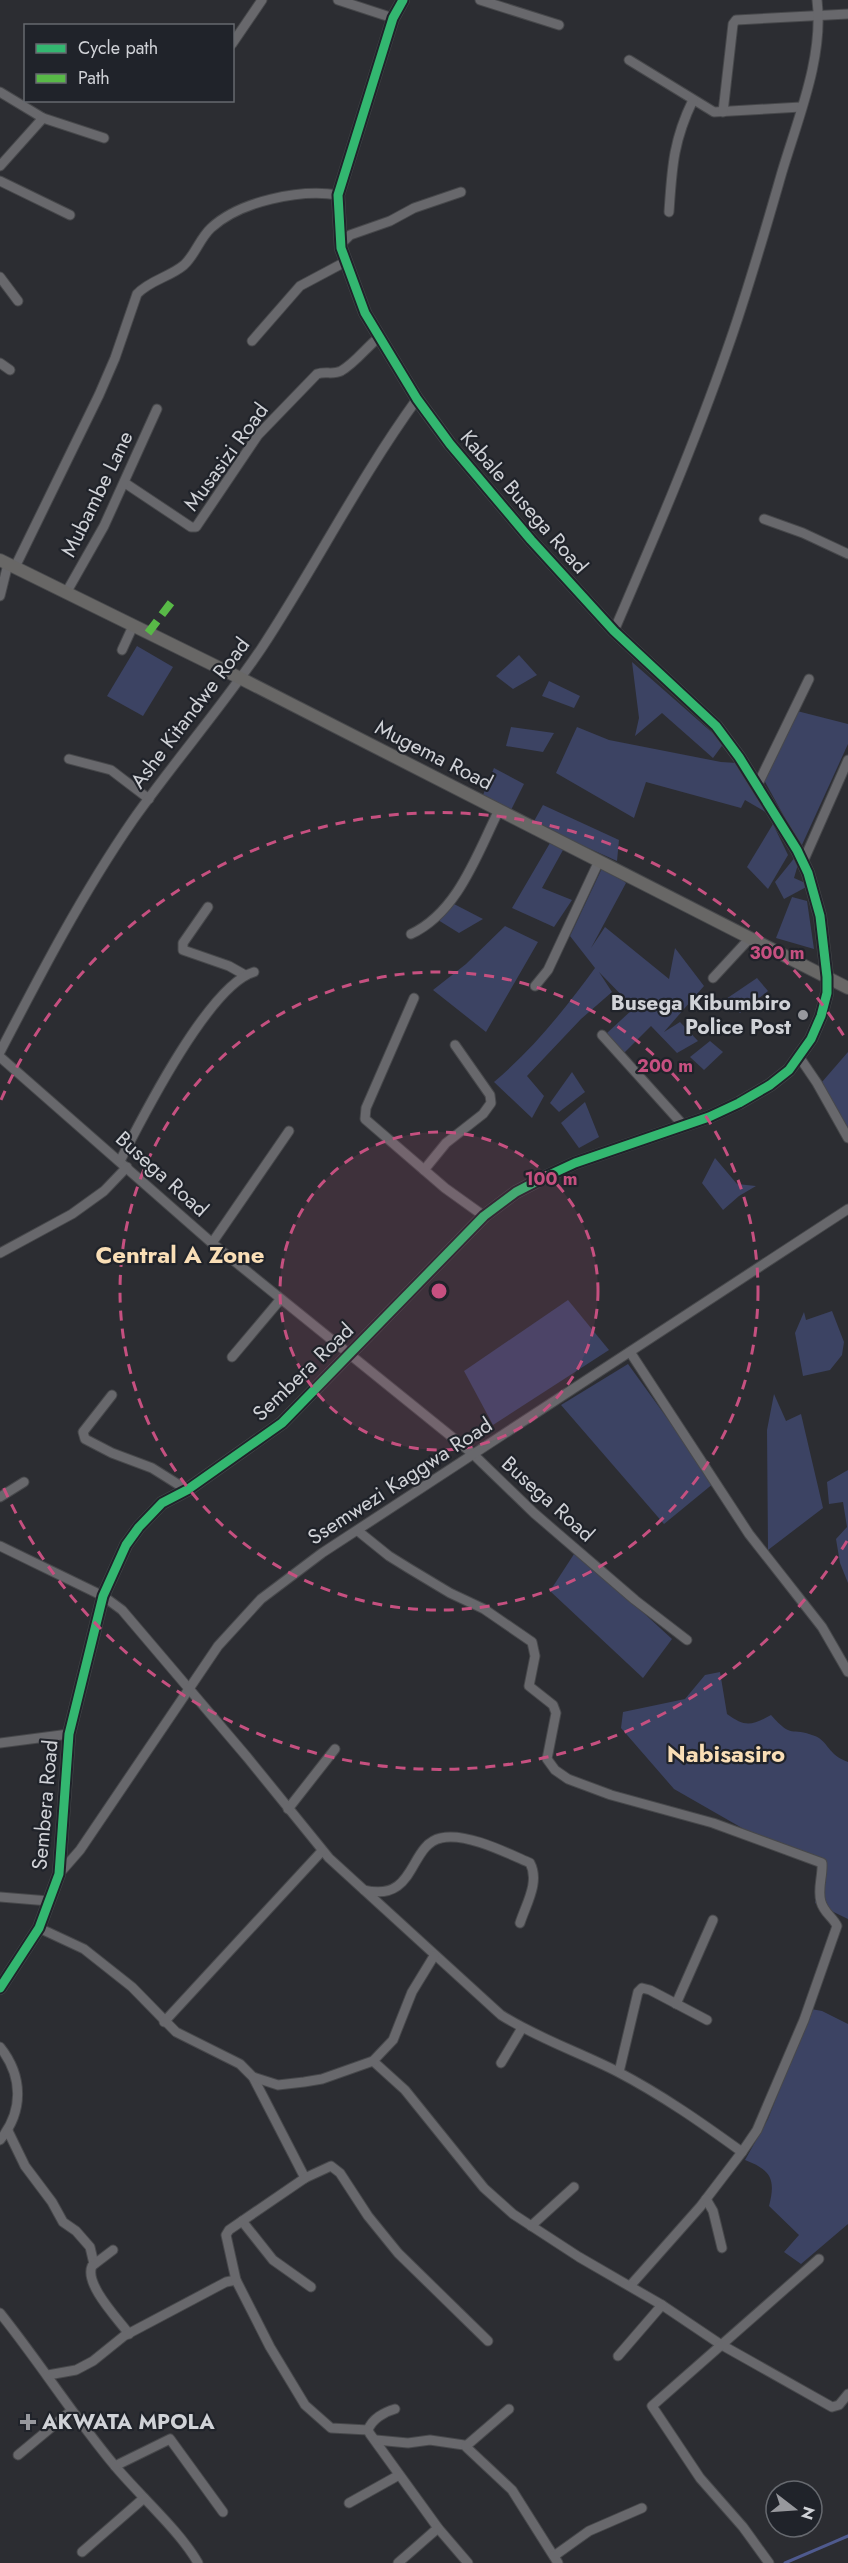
<svg xmlns="http://www.w3.org/2000/svg" width="848" height="2563" viewBox="0 0 848 2563" font-family="Jost,sans-serif">
  <rect width="100%" height="100%" fill="#2c2d32"/>
  <g fill="#3c4363">
    <path d="M137,646L173,667L143,716L107,696Z"/>
    <path d="M519,655L537,675L513,689L496,676Z"/>
    <path d="M632,662L724,743L713,758L662,713L635,736L639,718Z"/>
    <path d="M549,681L580,696L574,708L542,696Z"/>
    <path d="M797,711L848,724V744L801,847L764,780Z"/>
    <path d="M511,727L554,733L543,752L506,746Z"/>
    <path d="M577,727L609,740L721,762L737,763L769,814L745,800L741,808L646,782L634,818L556,773Z"/>
    <path d="M494,768L524,784L511,810L483,795Z"/>
    <path d="M543,805L619,840L617,861L533,823Z"/>
    <path d="M773,824L788,855L768,889L747,867Z"/>
    <path d="M550,843L563,850L542,888L572,900L554,927L512,908Z"/>
    <path d="M796,856L799,861L794,878L810,885L784,899L775,882Z"/>
    <path d="M604,864L626,883L591,948L605,927L669,979L675,948L704,986L664,1032L680,1022L698,1041L677,1053L651,1026L623,1054L607,1033L634,1008L599,972L612,992L581,1019L527,1076L544,1096L532,1118L494,1082C533,1049 565,1009 595,968L570,936Z"/>
    <path d="M792,897L807,901L814,949L776,938Z"/>
    <path d="M454,904L483,919L459,933L438,920Z"/>
    <path d="M505,926L538,942L486,1032L433,990L466,964Z"/>
    <path d="M757,978L768,991L740,1013L726,999Z"/>
    <path d="M710,1041L723,1052L704,1070L690,1057Z"/>
    <path d="M848,1052V1129L822,1082Z"/>
    <path d="M572,1072L585,1092L559,1112L550,1103Z"/>
    <path d="M585,1102L599,1137L579,1148L561,1123Z"/>
    <path d="M715,1158L737,1184L756,1186L739,1196L723,1210L702,1183Z"/>
    <path d="M568,1300L609,1350L493,1425L464,1371Z"/>
    <path d="M832,1311L844,1342L842,1355L830,1370L803,1376L795,1333L804,1312L806,1320Z"/>
    <path d="M628,1364L714,1483L664,1524L561,1405Z"/>
    <path d="M774,1394L786,1421L801,1414L823,1508L768,1550L767,1430Z"/>
    <path d="M848,1470V1583L840,1563L836,1539L847,1527L843,1502L829,1504L827,1482Z"/>
    <path d="M576,1551L672,1639L643,1678L550,1591Z"/>
    <path d="M720,1672L727,1714C745,1727 751,1726 771,1715C793,1740 790,1726 815,1736C828,1741 828,1755 848,1762V1919L815,1903L822,1867L763,1840L674,1789L621,1728L623,1712L685,1699L705,1675Z"/>
    <path d="M811,2009L822,2011L848,2024V2224L801,2264L784,2252L799,2235L769,2206C776,2179 771,2170 745,2160L768,2119Z"/>
  </g>
  <g fill="none" stroke-linecap="round" stroke-linejoin="round">
    <path stroke="#4f5a8e" stroke-width="3" d="M785,2563L848,2536"/>
    <g stroke="#47484b" stroke-width="11">
      <g id="street">
        <path d="M338,0L393,18"/>
        <path d="M480,0L559,25"/>
        <path d="M232,44L262,0"/>
        <path d="M629,60L714,112L801,107"/>
        <path d="M0,92L43,118L104,138"/>
        <path d="M723,112L733,24L736,20L848,14"/>
        <path d="M0,166L43,118"/>
        <path d="M0,181L70,215"/>
        <path d="M669,212C672,168 673,141 693,100"/>
        <path d="M341,244L350,235L390,221L414,208L461,192"/>
        <path d="M0,277L18,301"/>
        <path d="M252,341L300,286L345,262"/>
        <path d="M0,363L10,370"/>
        <path d="M125,483L191,527H196L258,435L317,374C325,371 333,375 341,371C354,364 366,348 378,338"/>
        <path d="M764,519L803,533L848,554"/>
        <path d="M15,567L99,395L115,358L137,294C150,280 170,277 184,265C195,255 200,238 211,228C240,201 300,189 338,195"/>
        <path d="M66,593L104,526L157,409"/>
        <path d="M0,596L8,564"/>
        <path d="M614,631C654,538 694,445 727,350C748,291 765,231 782,172C798,118 824,57 817,0"/>
        <path d="M122,650L133,626"/>
        <path d="M69,759L111,770L149,799"/>
        <path d="M757,786L809,679"/>
        <path d="M803,862L848,760"/>
        <path d="M208,907L183,943V950L229,966L245,975"/>
        <path d="M411,934C458,912 477,854 499,810"/>
        <path d="M713,978L750,938"/>
        <path d="M535,986L548,970L599,861"/>
        <path d="M414,998L366,1108L365,1119L445,1188L484,1216"/>
        <path d="M602,1035L684,1126"/>
        <path d="M0,1052C41,973 82,894 133,820C174,762 221,708 261,649C315,567 359,479 417,399"/>
        <path d="M0,1057L212,1243L473,1454L534,1513L635,1600L687,1640"/>
        <path d="M800,1058L817,1083L848,1138"/>
        <path d="M120,1161C142,1118 209,985 254,972"/>
        <path d="M424,1170L446,1143L483,1114L491,1103L490,1095L455,1045"/>
        <path d="M212,1243L289,1131"/>
        <path d="M0,1253L72,1214L104,1191L127,1167"/>
        <path d="M630,1352L749,1534L822,1627L848,1672"/>
        <path d="M232,1357L280,1300"/>
        <path d="M112,1395L83,1432L85,1439L112,1453L152,1468L187,1490"/>
        <path d="M0,1497L24,1482"/>
        <path d="M358,1531L389,1556L410,1569L450,1593L484,1609L532,1642L535,1656L529,1686L553,1705L556,1713L547,1759L555,1770L568,1779L611,1795L713,1823L822,1863C823,1876 817,1889 821,1902C824,1913 833,1917 837,1926L804,2020L757,2130L742,2152"/>
        <path d="M0,1546L103,1596L122,1610L247,1757L329,1858L501,2015C537,2038 579,2052 618,2072C662,2095 702,2123 742,2152L700,2207L630,2286"/>
        <path d="M0,1743L69,1734"/>
        <path d="M288,1809L335,1749"/>
        <path d="M59,1874L80,1850L218,1646L261,1599L322,1553L848,1209"/>
        <path d="M364,1890C417,1903 408,1845 441,1838C466,1832 507,1853 530,1863C540,1882 526,1904 520,1923"/>
        <path d="M0,1897L49,1901"/>
        <path d="M39,1928L84,1949L132,1987L176,2032L240,2064L253,2077L305,2178"/>
        <path d="M676,2004L713,1920"/>
        <path d="M164,2022L322,1851"/>
        <path d="M0,2047C23,2076 24,2111 0,2140"/>
        <path d="M373,2061L405,2090L484,2188L513,2214L579,2257L662,2305L720,2344L832,2407L839,2405L848,2394"/>
        <path d="M501,2063L522,2028"/>
        <path d="M619,2072L638,1992L642,1988L650,1990L707,2020"/>
        <path d="M253,2077L278,2085L304,2082L322,2079L373,2061L393,2040L412,1992L434,1956"/>
        <path d="M8,2131L25,2166L52,2202L63,2222L76,2231L90,2247L94,2264"/>
        <path d="M706,2199L713,2211L722,2248"/>
        <path d="M242,2221L273,2260L311,2287"/>
        <path d="M531,2226L574,2187"/>
        <path d="M113,2250L92,2266C84,2284 118,2319 129,2334"/>
        <path d="M0,2313C40,2363 74,2417 115,2466C140,2496 180,2531 198,2563"/>
        <path d="M618,2356L662,2305"/>
        <path d="M48,2375L76,2370L93,2361L124,2336L226,2282L236,2280"/>
        <path d="M395,2409C384,2412 372,2419 368,2430L370,2434L438,2528L468,2563"/>
        <path d="M368,2430L331,2428L305,2405L270,2347L236,2280L226,2235L229,2230L305,2178L331,2166L340,2173L368,2216L398,2253L488,2341"/>
        <path d="M376,2440L408,2443L430,2440L464,2445L512,2490L558,2563"/>
        <path d="M466,2446L509,2409"/>
        <path d="M18,2455L71,2411"/>
        <path d="M115,2466L170,2439L223,2512"/>
        <path d="M349,2503L399,2475"/>
        <path d="M82,2552L144,2498"/>
        <path d="M554,2556L589,2531L642,2508"/>
        <path d="M398,2563L438,2528"/>
        <path d="M769,2563L743,2527L700,2478L652,2406L819,2259"/>
      </g>
    </g>
    <g stroke="#47484b" stroke-width="14">
      <g id="secondary">
        <path d="M0,560L240,678L848,988"/>
        <path d="M0,1988L39,1928L59,1874L69,1734L103,1596L126,1545L139,1527L162,1503L187,1490L282,1423L484,1216L516,1192L547,1176L575,1163L709,1117L739,1103L770,1085L789,1070L811,1039L821,1016L827,993V977L820,916L808,873L797,850L739,757L716,726L614,631L531,540L450,444L417,399L365,313L341,248L338,195L393,18L403,0"/>
      </g>
    </g>
    <use href="#street" stroke="#68686c" stroke-width="9"/>
    <use href="#secondary" stroke="#686766" stroke-width="12"/>
    <path stroke="#58b947" stroke-width="8" stroke-dasharray="15 8" stroke-linecap="butt" d="M148,633L173,600"/>
    <g stroke="#20232a" stroke-width="13">
      <path id="cycleway" d="M0,1988L39,1928L59,1874L69,1734L103,1596L126,1545L139,1527L162,1503L187,1490L282,1423L484,1216L516,1192L547,1176L575,1163L709,1117L739,1103L770,1085L789,1070L811,1039L821,1016L827,993V977L820,916L808,873L797,850L739,757L716,726L614,631L531,540L450,444L417,399L365,313L341,248L338,195L393,18L403,0"/>
    </g>
    <use href="#cycleway" stroke="#33b770" stroke-width="9"/>
  </g>
  <circle cx="439" cy="1291" r="159" fill="#c65080" fill-opacity=".12"/>
  <g fill="none" stroke="#c65080" stroke-width="3" stroke-dasharray="10 8">
    <circle cx="439" cy="1291" r="159"/>
    <circle cx="439" cy="1291" r="319"/>
    <path d="M847 1541A478 478 0 0 1 1 1482M1 1100A478 478 0 0 1 847 1041"/>
  </g>
  <g fill="#97989d" stroke="#20232a" stroke-width="2">
    <circle cx="803" cy="1015" r="6"/>
    <path d="M25 2413h6v6h6v6h-6v6h-6v-6h-6v-6h6z"/>
  </g>
  <g text-anchor="middle" dominant-baseline="central" stroke-width="4.5" stroke-linejoin="round" paint-order="stroke">
    <g font-size="21" fill="#d0d2d7" stroke="#20232a">
      <text transform="translate(226 457) rotate(-54)">Musasizi Road</text>
      <text transform="translate(97 494) rotate(-64)">Mubambe Lane</text>
      <text transform="translate(524 502) rotate(49)">Kabale Busega Road</text>
      <text transform="translate(190 713) rotate(-53)">Ashe Kitandwe Road</text>
      <text transform="translate(434 755) rotate(27)">Mugema Road</text>
      <text transform="translate(162 1174) rotate(42)">Busega Road</text>
      <text transform="translate(303 1372) rotate(-44)">Sembera Road</text>
      <text transform="translate(400 1481) rotate(-33)">Ssemwezi Kaggwa Road</text>
      <text transform="translate(548 1499) rotate(42)">Busega Road</text>
      <text transform="translate(45 1805) rotate(-85)">Sembera Road</text>
    </g>
    <g font-size="21" font-weight="bold" fill="#d0d2d7" stroke="#20232a" text-anchor="end">
      <text x="791" y="1003">Busega Kibumbiro<tspan x="791" dy="24">Police Post</tspan></text>
      <text x="42" y="2422" text-anchor="start">AKWATA MPOLA</text>
    </g>
    <g font-size="24" font-weight="bold" fill="#f9deb6" stroke="#20232a">
      <text x="180" y="1254">Central A Zone</text>
      <text x="726" y="1753">Nabisasiro</text>
    </g>
  </g>
  <circle cx="439" cy="1291" r="9" fill="#c65080" stroke="#20232a" stroke-width="3"/>
  <g font-size="18" text-anchor="middle" font-weight="bold" fill="#c65080" stroke="#20232a" stroke-width="4.5" stroke-linejoin="round" paint-order="stroke">
    <text x="777" y="959">300 m</text>
    <text x="665" y="1072">200 m</text>
    <text x="551" y="1185">100 m</text>
  </g>
  <rect x="24" y="24" width="210" height="78" fill="#20232a" stroke="#66696f" stroke-width="1.5"/>
  <rect x="36" y="44" width="30" height="9" fill="#33b770" stroke="#66696f" stroke-width="1.5"/>
  <text x="78" y="54" font-size="18" fill="#d0d2d7">Cycle path</text>
  <rect x="36" y="74" width="30" height="9" fill="#58b947" stroke="#66696f" stroke-width="1.5"/>
  <text x="78" y="84" font-size="18" fill="#d0d2d7">Path</text>
  <g transform="translate(794 2509) rotate(107)"><circle r="28" fill="#20232a" stroke="#66696f" stroke-width="1.5"/>
  <path d="M0-4.5L10 22L0 15L-10 22Z" fill="#97989d"/>
  <text y="-9" font-size="16" font-weight="bold" text-anchor="middle" fill="#d0d2d7">N</text>
  </g>
</svg>
